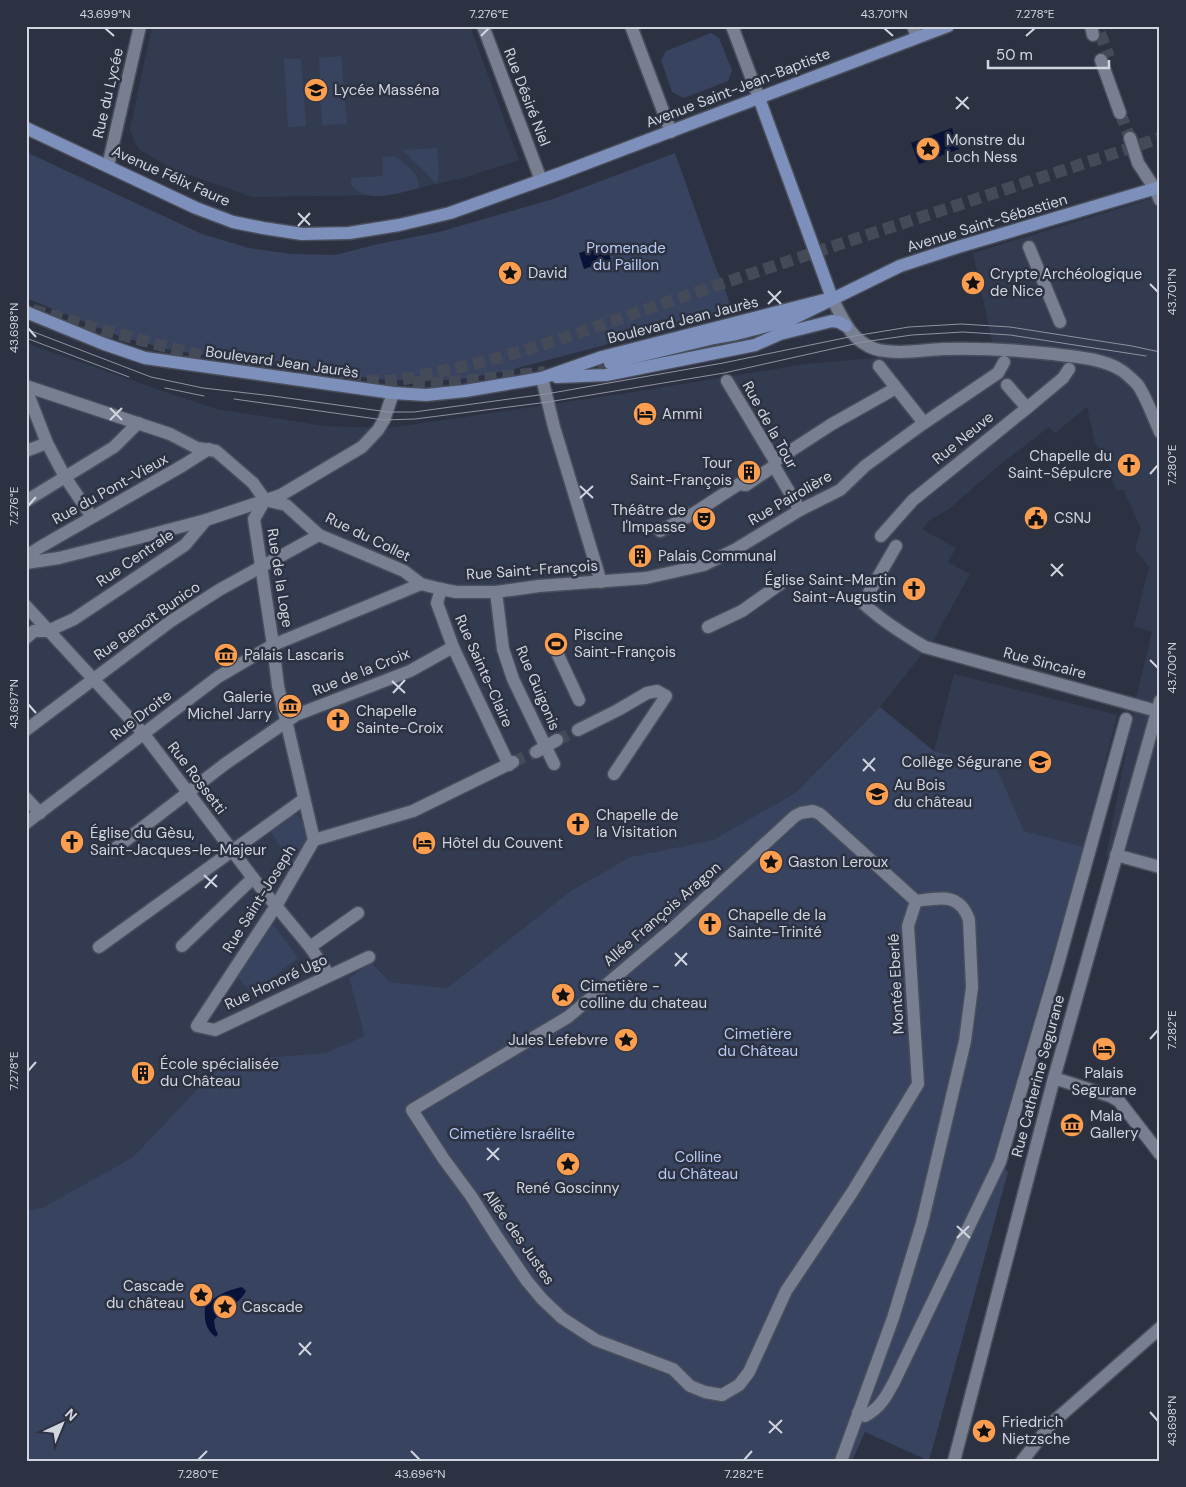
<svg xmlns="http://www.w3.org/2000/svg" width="1186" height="1487" viewBox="0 0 1186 1487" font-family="'DM Sans',sans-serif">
  <rect width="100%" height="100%" fill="#2c3241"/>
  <g fill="#333b50">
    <path d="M152,26H470L519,160L463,178L388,195L252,197L173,169L140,150L134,141L130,129Z"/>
    <path d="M1160,196V871L1106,856L1137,694L1152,632L1134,626L1149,567L1135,549L1141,529L1123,489L1117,491L1111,478L1108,456L1100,453L1095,442L1087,407L1055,433L1049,427L997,467L949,509L930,520L922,529L956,548L948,562L970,574L934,639L880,707L795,793L713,840L630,857L572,890L447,988L390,982L372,962L349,978L366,1036L325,1053L224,1061L133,1157L42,1208L26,1211V343L174,395L217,409L325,426L389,428L615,395L806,364L908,355H995L973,253Z"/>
    <path d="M954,674L1117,715L1084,847L1023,831L996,767L934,751Z"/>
  </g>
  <g fill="#38435f">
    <path d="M711,33L719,38L732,70L728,81L684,98L672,92L661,60L666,51Z"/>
    <path d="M341,56L347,124L322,125L319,58Z"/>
    <path d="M284,59H301L306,126L288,127Z"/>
    <path d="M437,148L439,173L437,184L402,150Z"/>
    <path d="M26,152L202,234L249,248L292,254L335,255L378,244L439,232L553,199L675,153L713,260L733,311L506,371L462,379L427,381L387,380L334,374L170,350L119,336L26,298Z"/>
    <path d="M394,156C406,164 419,173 419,188C398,193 368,205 351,185V178L383,176L382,157Z"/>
    <path d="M880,707L934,751L996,767L1024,831L1084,847L995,1153L1008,1172L929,1461L865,1432L852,1461H26V1211L42,1208L133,1157L224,1061L325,1053L365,1036L349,978L371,962L390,982L447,988L572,890L630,857L713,840L795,793Z"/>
    <path d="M297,815C302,819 303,823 305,829C309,845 301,855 294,869L270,830L291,816Z"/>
    <path d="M274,925L298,958L252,994L236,975L267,926Z"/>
  </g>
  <g fill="#091339">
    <path d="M952,128L959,149L919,164L911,143Z"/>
    <path d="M606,244L611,260L584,269L579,253Z"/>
    <path d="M242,1287L246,1291C240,1304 223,1309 214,1320L215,1328L218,1334L216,1337C205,1330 204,1319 205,1307C215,1295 228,1290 242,1287Z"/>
  </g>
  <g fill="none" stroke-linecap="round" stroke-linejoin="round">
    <g stroke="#454a59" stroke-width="12" stroke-dasharray="12 6" stroke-linecap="butt">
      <path d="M1100,33L1109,57"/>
      <path d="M1120,113L1130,138"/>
      <path d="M557,740L578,730"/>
      <path d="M513,762L536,752"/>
    </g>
    <g stroke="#454a59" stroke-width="12" stroke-dasharray="12 6" stroke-linecap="butt">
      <path d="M33,310C148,342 265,379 385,381C402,381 420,375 437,372C516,357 592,328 668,302C831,246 996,193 1160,138"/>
      <path d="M580,368L610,363"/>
      <path d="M413,382L443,383L545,372"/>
    </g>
    <g stroke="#494e5b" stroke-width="15">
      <g id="street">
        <path d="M483,26L541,180"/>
        <path d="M631,26L671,132"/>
        <path d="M732,26L759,98"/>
        <path d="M913,26L917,37"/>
        <path d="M1091,26L1093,35"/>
        <path d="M1101,60L1120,113"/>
        <path d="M1130,138L1138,163L1155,189"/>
        <path d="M108,166L140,26"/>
        <path d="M1029,247L1060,322"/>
        <path d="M879,366L924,423"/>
        <path d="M542,378L554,427L601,582"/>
        <path d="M727,381L775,461L774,466L800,510"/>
        <path d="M1007,385L1027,408"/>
        <path d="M26,386L170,434L197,448L216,451L253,483L265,500L286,505L319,535L404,571L421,584L441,589L456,592H496L539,586L646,578L704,565L736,549L800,510L840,490L865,466L924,423L998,373L1004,362"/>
        <path d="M26,389L47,443L65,477L92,517"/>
        <path d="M26,451L47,443"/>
        <path d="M775,461L832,424L896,388"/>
        <path d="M265,500L254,519L273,645L278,686L314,840L276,906L197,1026L215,1030L369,957"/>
        <path d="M26,501L114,447L138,423"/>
        <path d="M660,531L691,515L739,484L746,485L774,466"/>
        <path d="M881,536L913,500L1027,408L1063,378L1069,369"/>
        <path d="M896,546L863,603C882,621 903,634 925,647L1157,711"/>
        <path d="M26,556L42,546L182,466L209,449"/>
        <path d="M26,563L59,558L138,538L206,520L281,495L362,447L378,430L384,420L393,393"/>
        <path d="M441,589L437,603L453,647L509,765"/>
        <path d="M496,592L503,649L513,679L554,764"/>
        <path d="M26,606L143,733L253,878L310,947L329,975"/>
        <path d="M708,627L742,611L780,584"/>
        <path d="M26,638L34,631H48L74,619L185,545L206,520"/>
        <path d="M558,655L579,700"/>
        <path d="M26,730L171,621L219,590L319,535"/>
        <path d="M578,730L618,710L647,693L657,691L666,696L614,774"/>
        <path d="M536,752L557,740"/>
        <path d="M26,798L40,813"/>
        <path d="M813,811L820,814L916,901L908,926L918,1084L853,1191L786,1291L749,1372L739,1385L722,1395L705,1392L690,1386L673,1369L596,1340L562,1318L542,1299L527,1281L497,1237L471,1196L443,1158L412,1110L568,1017L672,929L795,816L801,813Z"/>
        <path d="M26,823L218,677L273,645L421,584"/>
        <path d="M314,840L413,811L513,762"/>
        <path d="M112,851L225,764L296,715L410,671L453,647"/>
        <path d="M1116,855L1160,867"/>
        <path d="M182,946L253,878"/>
        <path d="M99,947L304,799"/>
        <path d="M310,947L358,913"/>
        <path d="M858,1413L865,1416C880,1408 886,1397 894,1382L1000,1162L1058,964L1126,719"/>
        <path d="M841,1461L893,1318L922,1223L965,1041L972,987L969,920C960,892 939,898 916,901"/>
        <path d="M954,1461L1054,1078"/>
        <path d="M1022,1461L1052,1423L1160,1328"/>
      </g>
    </g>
    <g stroke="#494e5b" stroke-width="15">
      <g id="secondary">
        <path d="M1155,189L1160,200"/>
        <path d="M832,298C842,318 852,342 875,349C896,355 922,350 943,349C980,348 1017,350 1053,354C1075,357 1100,358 1119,369C1125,372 1132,379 1137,384C1145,394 1154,419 1160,432"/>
        <path d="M1160,701L1054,1078L1110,1096L1119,1101L1160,1154"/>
      </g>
    </g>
    <g stroke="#494e5b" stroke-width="15">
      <g id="primary">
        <path d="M759,98L832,298"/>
        <path d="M26,128L196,208L233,222L263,228L302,234L349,233L399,225L450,213L561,173L948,26"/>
        <path d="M26,312L104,344L145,358L393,393L426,395L465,391L542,378L602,357L832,298"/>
        <path d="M610,363L714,338L736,334L790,320L900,266L958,247L1160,187"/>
        <path d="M557,377L606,375L755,345L780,334L832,321L839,322L846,326"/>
      </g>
    </g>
    <use href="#street" stroke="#787f90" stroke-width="12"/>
    <use href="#secondary" stroke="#787f90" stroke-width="12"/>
    <use href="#primary" stroke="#7d8fbb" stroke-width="12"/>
    <g stroke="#8e939f" stroke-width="1">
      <path d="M26,329L151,377L203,388L273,396L388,412H414L546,394L723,363L854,336L909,327L961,324L1010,327L1132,346L1160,352"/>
      <path d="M26,338L129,377"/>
      <path d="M165,388L204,396"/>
      <path d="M234,399L384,420L415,419L548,402L724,373L863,342L912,335L963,332L1010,335L1146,356"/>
    </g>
  </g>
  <path fill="none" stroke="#d1d5df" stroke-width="2" d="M105,28L114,36M884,28L893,36M481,36L489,28M1026,36L1035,28M956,97L969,109M956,109L968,97M298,213L310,225M298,226L310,213M1150,284L1158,292M768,291L781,304M768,304L781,291M28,328L36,337M110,408L122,420M110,420L122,408M1150,474L1158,465M580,486L593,498M580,498L593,486M28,506L36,497M1051,564L1063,576M1051,576L1063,564M1150,660L1158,668M392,681L405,693M393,693L405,680M28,704L36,713M863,759L875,771M863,771L875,758M204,875L217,887M205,888L217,875M675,953L687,965M675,966L687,953M1150,1039L1158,1030M28,1071L36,1062M487,1148L499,1160M487,1160L499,1148M957,1226L970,1238M957,1238L969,1226M299,1343L311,1355M299,1355L311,1342M1150,1412L1158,1421M769,1421L782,1433M769,1433L782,1420M411,1451L420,1460M198,1460L207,1451M744,1460L752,1451"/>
  <defs>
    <g id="school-disc" transform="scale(1.25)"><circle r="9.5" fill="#fb9e50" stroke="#2c3241"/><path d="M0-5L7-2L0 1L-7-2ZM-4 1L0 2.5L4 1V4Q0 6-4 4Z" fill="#111"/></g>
    <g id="sight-disc" transform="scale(1.25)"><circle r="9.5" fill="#fb9e50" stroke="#2c3241"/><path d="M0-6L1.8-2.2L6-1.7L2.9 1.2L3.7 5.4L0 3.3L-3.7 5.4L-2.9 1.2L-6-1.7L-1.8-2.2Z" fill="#111"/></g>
    <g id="hotel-disc" transform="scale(1.25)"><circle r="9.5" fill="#fb9e50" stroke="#2c3241"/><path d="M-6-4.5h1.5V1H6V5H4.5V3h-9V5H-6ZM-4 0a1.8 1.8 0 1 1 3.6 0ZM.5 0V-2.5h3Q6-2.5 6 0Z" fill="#111"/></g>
    <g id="church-disc" transform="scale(1.25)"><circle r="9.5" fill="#fb9e50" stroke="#2c3241"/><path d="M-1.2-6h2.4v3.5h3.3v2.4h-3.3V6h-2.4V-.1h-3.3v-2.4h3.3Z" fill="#111"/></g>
    <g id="building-disc" transform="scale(1.25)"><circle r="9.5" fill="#fb9e50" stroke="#2c3241"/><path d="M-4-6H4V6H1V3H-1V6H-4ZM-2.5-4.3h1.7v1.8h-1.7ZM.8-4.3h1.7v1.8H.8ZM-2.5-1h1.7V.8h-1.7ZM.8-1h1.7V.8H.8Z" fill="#111"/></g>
    <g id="civic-disc" transform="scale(1.25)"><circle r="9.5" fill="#fb9e50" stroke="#2c3241"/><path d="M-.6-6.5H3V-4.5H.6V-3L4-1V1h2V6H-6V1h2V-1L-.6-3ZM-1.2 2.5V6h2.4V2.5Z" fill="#111"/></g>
    <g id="theatre-disc" transform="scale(1.25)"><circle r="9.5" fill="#fb9e50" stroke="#2c3241"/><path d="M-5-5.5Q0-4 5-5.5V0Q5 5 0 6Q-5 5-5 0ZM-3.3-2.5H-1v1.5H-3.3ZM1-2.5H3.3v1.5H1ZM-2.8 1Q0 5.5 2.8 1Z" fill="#111"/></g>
    <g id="stadium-disc" transform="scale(1.25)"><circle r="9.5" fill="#fb9e50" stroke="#2c3241"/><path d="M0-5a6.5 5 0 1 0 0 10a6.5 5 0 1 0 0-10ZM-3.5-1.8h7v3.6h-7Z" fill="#111"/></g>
    <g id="museum-disc" transform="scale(1.25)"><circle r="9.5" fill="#fb9e50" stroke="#2c3241"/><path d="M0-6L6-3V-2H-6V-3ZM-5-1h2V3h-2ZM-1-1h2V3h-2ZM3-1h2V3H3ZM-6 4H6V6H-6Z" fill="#111"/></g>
  </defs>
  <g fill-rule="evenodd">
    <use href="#school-disc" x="316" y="90"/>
    <use href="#sight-disc" x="928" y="149"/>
    <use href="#sight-disc" x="510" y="273"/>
    <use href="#sight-disc" x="973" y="283"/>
    <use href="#hotel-disc" x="645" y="414"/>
    <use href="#church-disc" x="1129" y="465"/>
    <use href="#building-disc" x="749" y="472"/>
    <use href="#civic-disc" x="1036" y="518"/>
    <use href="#theatre-disc" x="704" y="519"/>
    <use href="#building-disc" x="640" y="556"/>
    <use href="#church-disc" x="914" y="589"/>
    <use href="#stadium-disc" x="556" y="644"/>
    <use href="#museum-disc" x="226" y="655"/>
    <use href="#museum-disc" x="290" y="706"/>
    <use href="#church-disc" x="338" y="720"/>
    <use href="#school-disc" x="1040" y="762"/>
    <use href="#school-disc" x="877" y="794"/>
    <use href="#church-disc" x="578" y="824"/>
    <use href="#church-disc" x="72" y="842"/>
    <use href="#hotel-disc" x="424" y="843"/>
    <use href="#sight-disc" x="771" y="862"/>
    <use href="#church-disc" x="710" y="924"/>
    <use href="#sight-disc" x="563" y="995"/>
    <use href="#sight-disc" x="626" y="1040"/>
    <use href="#hotel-disc" x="1104" y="1049"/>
    <use href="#building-disc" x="143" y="1073"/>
    <use href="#museum-disc" x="1072" y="1125"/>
    <use href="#sight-disc" x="568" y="1164"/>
    <use href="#sight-disc" x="201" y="1295"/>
    <use href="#sight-disc" x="225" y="1307"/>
    <use href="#sight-disc" x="984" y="1431"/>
  </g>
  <g text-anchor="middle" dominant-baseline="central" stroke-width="5" stroke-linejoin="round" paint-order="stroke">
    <g font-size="15" fill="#d1d5df" stroke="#2c3241">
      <text transform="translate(738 88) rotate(-21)">Avenue Saint-Jean-Baptiste</text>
      <text transform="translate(108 93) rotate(-77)">Rue du Lycée</text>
      <text transform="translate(527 97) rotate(69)">Rue Désiré Niel</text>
      <text transform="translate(171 176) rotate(24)">Avenue Félix Faure</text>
      <text transform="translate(987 223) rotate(-17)">Avenue Saint-Sébastien</text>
      <text transform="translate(683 320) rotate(-14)">Boulevard Jean Jaurès</text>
      <text transform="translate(282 362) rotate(8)">Boulevard Jean Jaurès</text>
      <text transform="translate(770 425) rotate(61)">Rue de la Tour</text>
      <text transform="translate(963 438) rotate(-39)">Rue Neuve</text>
      <text transform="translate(110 489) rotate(-29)">Rue du Pont-Vieux</text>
      <text transform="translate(790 498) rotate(-30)">Rue Pairolière</text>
      <text transform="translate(368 537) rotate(26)">Rue du Collet</text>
      <text transform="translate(135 558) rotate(-34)">Rue Centrale</text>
      <text transform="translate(532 570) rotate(-4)">Rue Saint-François</text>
      <text transform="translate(280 578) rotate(81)">Rue de la Loge</text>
      <text transform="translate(147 621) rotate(-35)">Rue Benoît Bunico</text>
      <text transform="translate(1045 663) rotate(15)">Rue Sincaire</text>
      <text transform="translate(484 671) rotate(66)">Rue Sainte-Claire</text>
      <text transform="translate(361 672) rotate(-22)">Rue de la Croix</text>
      <text transform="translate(538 688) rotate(67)">Rue Guigonis</text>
      <text transform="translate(141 715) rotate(-37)">Rue Droite</text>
      <text transform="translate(197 778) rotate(53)">Rue Rossetti</text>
      <text transform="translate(259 899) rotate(-58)">Rue Saint-Joseph</text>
      <text transform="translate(662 914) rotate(-41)">Allée François Aragon</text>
      <text transform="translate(276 982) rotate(-25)">Rue Honoré Ugo</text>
      <text transform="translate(896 984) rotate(-93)">Montée Eberlé</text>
      <text transform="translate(1038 1076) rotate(-75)">Rue Catherine Segurane</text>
      <text transform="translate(519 1237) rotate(55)">Allée des Justes</text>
    </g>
    <g font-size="15" fill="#d1d5df" stroke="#2c3241" text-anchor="start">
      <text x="334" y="90">Lycée Masséna</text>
      <text x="946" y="140">Monstre du<tspan x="946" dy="17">Loch Ness</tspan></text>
      <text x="528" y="273">David</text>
      <text x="990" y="274">Crypte Archéologique<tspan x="990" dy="17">de Nice</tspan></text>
      <text x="662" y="414">Ammi</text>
      <text x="1112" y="456" text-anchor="end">Chapelle du<tspan x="1112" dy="17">Saint-Sépulcre</tspan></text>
      <text x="732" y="463" text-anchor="end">Tour<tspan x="732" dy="17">Saint-François</tspan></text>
      <text x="686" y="510" text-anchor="end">Théâtre de<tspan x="686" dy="17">l'Impasse</tspan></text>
      <text x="1054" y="518">CSNJ</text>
      <text x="658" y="556">Palais Communal</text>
      <text x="896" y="580" text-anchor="end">Église Saint-Martin<tspan x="896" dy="17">Saint-Augustin</tspan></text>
      <text x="574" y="635">Piscine<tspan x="574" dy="17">Saint-François</tspan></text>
      <text x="244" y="655">Palais Lascaris</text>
      <text x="272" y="697" text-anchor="end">Galerie<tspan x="272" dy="17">Michel Jarry</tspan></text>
      <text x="356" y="711">Chapelle<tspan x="356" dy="17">Sainte-Croix</tspan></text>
      <text x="1022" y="762" text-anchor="end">Collège Ségurane</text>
      <text x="894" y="785">Au Bois<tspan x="894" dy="17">du château</tspan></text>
      <text x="596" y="815">Chapelle de<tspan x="596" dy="17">la Visitation</tspan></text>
      <text x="90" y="833">Église du Gèsu,<tspan x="90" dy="17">Saint-Jacques-le-Majeur</tspan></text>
      <text x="442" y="843">Hôtel du Couvent</text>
      <text x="788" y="862">Gaston Leroux</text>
      <text x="728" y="915">Chapelle de la<tspan x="728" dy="17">Sainte-Trinité</tspan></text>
      <text x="580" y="986">Cimetière -<tspan x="580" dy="17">colline du chateau</tspan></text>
      <text x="608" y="1040" text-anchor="end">Jules Lefebvre</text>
      <text x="160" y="1064">École spécialisée<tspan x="160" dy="17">du Château</tspan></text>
      <text x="1104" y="1073" text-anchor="middle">Palais<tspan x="1104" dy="17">Segurane</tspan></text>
      <text x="1090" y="1116">Mala<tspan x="1090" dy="17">Gallery</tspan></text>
      <text x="568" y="1188" text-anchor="middle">René Goscinny</text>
      <text x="184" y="1286" text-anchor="end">Cascade<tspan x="184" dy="17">du château</tspan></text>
      <text x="242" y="1307">Cascade</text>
      <text x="1002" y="1422">Friedrich<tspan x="1002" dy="17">Nietzsche</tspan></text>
    </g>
    <g font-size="15" fill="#b8c9f4" stroke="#2c3241">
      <text x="626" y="248">Promenade<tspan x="626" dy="17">du Paillon</tspan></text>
      <text x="758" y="1034">Cimetière<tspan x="758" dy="17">du Château</tspan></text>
      <text x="512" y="1134">Cimetière Israélite</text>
      <text x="698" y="1157">Colline<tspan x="698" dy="17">du Château</tspan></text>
    </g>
  </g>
  <rect width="1186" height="1487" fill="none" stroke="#2c3241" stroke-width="55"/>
  <g transform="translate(62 1424) rotate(44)" stroke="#2c3241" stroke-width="4" paint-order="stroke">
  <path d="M0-4L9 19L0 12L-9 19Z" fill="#d1d5df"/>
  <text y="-8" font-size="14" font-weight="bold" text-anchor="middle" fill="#d1d5df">N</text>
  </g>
  <path d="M988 60v8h121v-8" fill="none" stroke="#d1d5df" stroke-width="2.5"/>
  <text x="996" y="60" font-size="15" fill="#d1d5df" stroke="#2c3241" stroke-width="4" paint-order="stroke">50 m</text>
  <rect x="28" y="28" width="1130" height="1432" fill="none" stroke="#d1d5df" stroke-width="2"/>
  <g font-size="12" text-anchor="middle" fill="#d1d5df">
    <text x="105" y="18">43.699°N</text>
    <text x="489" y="18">7.276°E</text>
    <text x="884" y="18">43.701°N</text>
    <text x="1035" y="18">7.278°E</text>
    <text transform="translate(1172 292) rotate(-90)" y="4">43.701°N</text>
    <text transform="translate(14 328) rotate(-90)" y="4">43.698°N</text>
    <text transform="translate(1172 465) rotate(-90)" y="4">7.280°E</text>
    <text transform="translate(14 506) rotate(-90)" y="4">7.276°E</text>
    <text transform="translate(1172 668) rotate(-90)" y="4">43.700°N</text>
    <text transform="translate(14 704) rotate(-90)" y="4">43.697°N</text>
    <text transform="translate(1172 1030) rotate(-90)" y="4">7.282°E</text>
    <text transform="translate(14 1071) rotate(-90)" y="4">7.278°E</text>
    <text transform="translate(1172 1421) rotate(-90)" y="4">43.698°N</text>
    <text x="198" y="1478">7.280°E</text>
    <text x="420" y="1478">43.696°N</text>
    <text x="744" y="1478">7.282°E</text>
  </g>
</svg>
